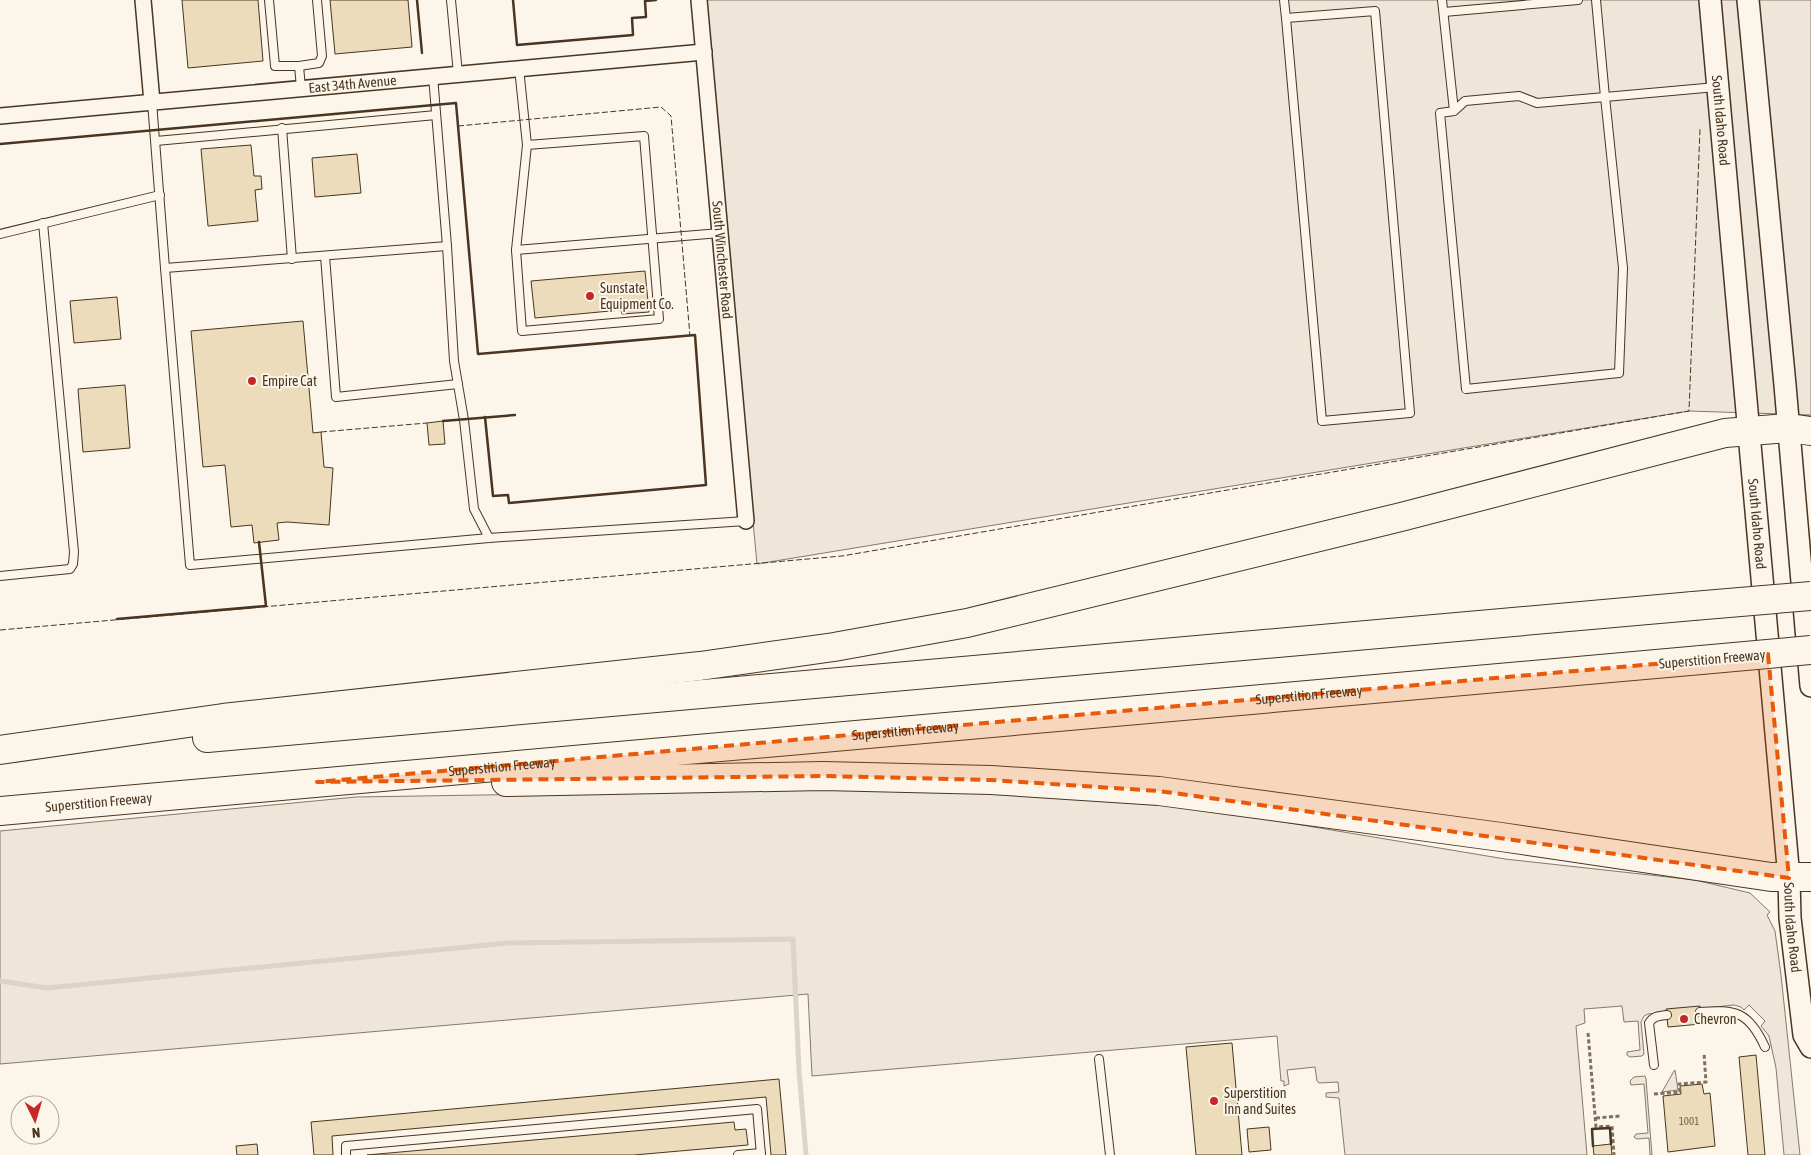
<svg xmlns="http://www.w3.org/2000/svg" width="1811" height="1155" viewBox="0 0 1811 1155" font-family="'Asap Condensed',sans-serif">
  <rect width="100%" height="100%" fill="#fbf6e9"/>
  <g fill="#ede6d9" stroke="#887966">
    <path d="M704,0H1811V415L1689,411L757,564Z"/>
    <path d="M924,788L1158,801L1505,859L1695,880L1750,893L1770,912L1767,915L1775,931L1781,975L1800,1155H1784L1776,1068L1769,1036L1761,1026L1765,1021L1749,1005L1744,1010L1741,1007L1734,1005L1648,1014L1644,1016L1641,1022L1644,1054L1642,1056L1630,1057L1627,1055V1052L1640,1050L1638,1021L1624,1022L1622,1006L1584,1009L1585,1023L1576,1026L1587,1155H1345L1339,1098L1326,1097V1093L1339,1092L1338,1082L1319,1083L1317,1081L1315,1067L1287,1070L1289,1084L1284,1086V1081H1281L1277,1036L812,1076L808,994L0,1064V831L356,797Z"/>
    <path d="M1675,1070L1678,1090L1662,1092L1674,1071Z"/>
    <path d="M1645,1076L1646,1079L1652,1155H1650L1649,1138L1637,1139L1634,1137L1636,1134L1648,1133L1644,1084L1631,1085L1630,1081L1634,1077Z"/>
  </g>
  <g fill="none" stroke-linecap="round" stroke-linejoin="round">
    <path stroke="#dcd4c6" stroke-width="5" d="M0,981L47,988L508,943L793,939L799,1070L806,1155"/>
  </g>
  <g fill="#ecdcbc" stroke="#4a3520">
    <path d="M182,0H258L263,61L188,68Z"/>
    <path d="M330,0H408L412,47L335,54Z"/>
    <path d="M251,145L254,176H261L262,189L255,190L258,221L208,226L201,149Z"/>
    <path d="M357,154L361,193L315,197L312,158Z"/>
    <path d="M645,271L649,312L622,314L621,310L535,318L531,281Z"/>
    <path d="M117,297L121,339L74,343L70,301Z"/>
    <path d="M303,321L313,433L321,432L324,467L333,468L329,525L287,522L277,523L279,540L254,543L252,525L231,527L225,465L203,467L191,331Z"/>
    <path d="M125,385L130,448L83,452L78,389Z"/>
    <path d="M443,421L445,444L429,445L427,423Z"/>
    <path d="M1700,1006L1701,1024L1668,1027L1666,1009Z"/>
    <path d="M1232,1043L1242,1155H1196L1186,1047Z"/>
    <path d="M1756,1055L1765,1155H1748L1739,1057Z"/>
    <path d="M779,1079L786,1155H771L766,1097L332,1136L333,1155H314L311,1122Z"/>
    <path d="M1702,1084L1704,1094L1710,1093L1715,1146L1668,1152L1663,1096L1681,1094L1680,1086Z"/>
    <path d="M734,1122L735,1130L746,1129L748,1145L634,1155H367Z"/>
    <path d="M1269,1127L1271,1150L1249,1152L1247,1129Z"/>
    <path d="M257,1144L258,1155H237L236,1146Z"/>
    <path d="M1611,1144L1612,1155H1594L1593,1146Z"/>
  </g>
  <g fill="none" stroke-linecap="round" stroke-linejoin="round">
    <g stroke="#4a3520" stroke-width="10">
      <g id="service">
        <path d="M269,0L275,66H299L319,63L322,56L317,0"/>
        <path d="M451,0L458,74"/>
        <path d="M1284,0L1286,18"/>
        <path d="M1442,0L1454,111L1440,113L1466,389L1619,373L1623,268L1605,97L1537,103L1519,96L1465,101L1454,111"/>
        <path d="M1596,0L1605,97L1716,87"/>
        <path d="M1375,11L1410,413L1322,421L1286,18Z"/>
        <path d="M1444,12L1578,0"/>
        <path d="M299,66L301,88"/>
        <path d="M519,68L527,145L516,250L720,233"/>
        <path d="M152,102L165,268L447,246L433,76"/>
        <path d="M282,128L292,259"/>
        <path d="M156,141L436,115"/>
        <path d="M0,234L160,195"/>
        <path d="M447,246L454,361L464,420L474,509L489,538"/>
        <path d="M516,250L522,331L659,319L644,136L527,145"/>
        <path d="M325,256L336,397L458,384"/>
        <path d="M165,268L190,565L489,538L746,521"/>
        <path d="M0,576L70,569L73,564L74,552L43,223"/>
        <path d="M1700,1012C1736,1009 1749,1012 1765,1047"/>
        <path d="M1099,1059L1110,1155"/>
        <path d="M1654,1065L1649,1023C1653,1016 1659,1016 1667,1015"/>
        <path d="M346,1155V1146L757,1109L761,1155"/>
        <path d="M738,1155L761,1153"/>
      </g>
    </g>
    <g stroke="#4a3520" stroke-width="18">
      <g id="minor">
        <path d="M143,0L152,102"/>
        <path id="s1" d="M699,0L746,521"/>
        <path id="s2" d="M0,116L704,52"/>
      </g>
    </g>
    <g stroke="#4a3520" stroke-width="24">
      <g id="secondary">
        <path id="s3" d="M1710,0L1789,878L1790,918L1804,1035L1811,1047"/>
        <path d="M1748,0L1785,385L1811,686"/>
      </g>
    </g>
    <g stroke="#4a3520" stroke-width="30">
      <g id="motorway">
        <path d="M207,738L1693,606"/>
        <path d="M0,750L223,718L700,666L834,647L967,623L1401,517L1725,433L1788,428L1811,431"/>
        <path d="M506,782L823,776L991,780L1159,791L1501,837L1771,877H1811"/>
        <path id="s4" d="M0,811L1701,660"/>
      </g>
    </g>
    <g stroke="#7f6f5c" stroke-width="3" stroke-dasharray="4 2.5" stroke-linecap="butt">
      <path d="M1588,1033L1596,1127L1612,1126L1614,1155"/>
      <path d="M1654,1094L1680,1092L1679,1084L1706,1082L1704,1053"/>
      <path d="M1596,1118L1620,1116"/>
    </g>
    <use href="#service" stroke="#fbf6e9" stroke-width="8"/>
    <use href="#minor" stroke="#fbf6e9" stroke-width="15"/>
    <use href="#secondary" stroke="#fbf6e9" stroke-width="21"/>
    <use href="#motorway" stroke="#fbf6e9" stroke-width="28"/>
    <g stroke="#4a3520" stroke-width="30" stroke-linecap="butt">
      <g id="motorway-bridge">
        <path d="M1693,606L1811,596"/>
        <path d="M1701,660L1811,650"/>
      </g>
    </g>
    <use href="#motorway-bridge" stroke="#fbf6e9" stroke-width="28"/>
    <g stroke="#4a3520" stroke-width="1" stroke-dasharray="6 2.5" stroke-linecap="butt">
      <path d="M458,126L661,107L671,116L690,336"/>
      <path d="M321,432L427,423"/>
      <path d="M0,630L842,556L1689,411L1700,129"/>
    </g>
    <g stroke="#4a3520" stroke-width="2.5">
      <path d="M417,0L422,53"/>
      <path d="M513,0L517,45L633,35L632,18L646,17L645,1L656,0"/>
      <path d="M0,144L456,103L478,354L695,335L706,485L509,503L508,495L493,496L485,417"/>
      <path d="M443,421L515,415"/>
      <path d="M117,619L266,606L259,542"/>
      <path d="M1593,1146L1592,1129L1610,1128L1611,1144"/>
    </g>
  </g>
  <path fill="#e8590c" fill-opacity="0.2" stroke="#e8590c" stroke-width="4" stroke-dasharray="10 6" stroke-linejoin="round" d="M1768,654L1789,878L1159,791L991,780L823,776L317,782Z"/>
  <g fill="#c62828" stroke="#fbf6e9" stroke-width="2">
    <circle cx="590" cy="296" r="5"/>
    <circle cx="252" cy="381" r="5"/>
    <circle cx="1684" cy="1019" r="5"/>
    <circle cx="1214" cy="1101" r="5"/>
  </g>
  <g text-anchor="middle" dominant-baseline="central" stroke-width="4" stroke-linejoin="round" paint-order="stroke">
    <g font-size="11" fill="#725f47">
      <text x="1689" y="1121">1001</text>
    </g>
    <g font-size="14" fill="#4a3520" stroke="#fbf6e9">
      <text stroke="none"><textPath href="#s2" startOffset="354">East 34th Avenue</textPath></text>
      <text stroke="none"><textPath href="#s3" startOffset="121">South Idaho Road</textPath></text>
      <text stroke="none"><textPath href="#s1" startOffset="261">South Winchester Road</textPath></text>
      <text stroke="none"><textPath href="#s3" startOffset="526">South Idaho Road</textPath></text>
      <text transform="translate(1712 659) rotate(-5)">Superstition Freeway</text>
      <text stroke="none"><textPath href="#s4" startOffset="1314">Superstition Freeway</textPath></text>
      <text stroke="none"><textPath href="#s4" startOffset="909">Superstition Freeway</textPath></text>
      <text stroke="none"><textPath href="#s4" startOffset="504">Superstition Freeway</textPath></text>
      <text stroke="none"><textPath href="#s4" startOffset="99">Superstition Freeway</textPath></text>
      <text stroke="none"><textPath href="#s3" startOffset="931">South Idaho Road</textPath></text>
    </g>
    <g font-size="14" fill="#4a3520" stroke="#fbf6e9" text-anchor="start">
      <text x="600" y="288">Sunstate<tspan x="600" dy="16">Equipment Co.</tspan></text>
      <text x="262" y="381">Empire Cat</text>
      <text x="1694" y="1019">Chevron</text>
      <text x="1224" y="1093">Superstition<tspan x="1224" dy="16">Inn and Suites</tspan></text>
    </g>
  </g>
  <g transform="translate(35 1120) rotate(175)"><circle r="24" fill="#fbf6e9" stroke="#b4a999"/>
  <path d="M0-4L9 19L0 12L-9 19Z" fill="#c62828"/>
  <text y="-8" font-size="14" font-weight="bold" text-anchor="middle" fill="#4a3520">N</text>
  </g>
</svg>
